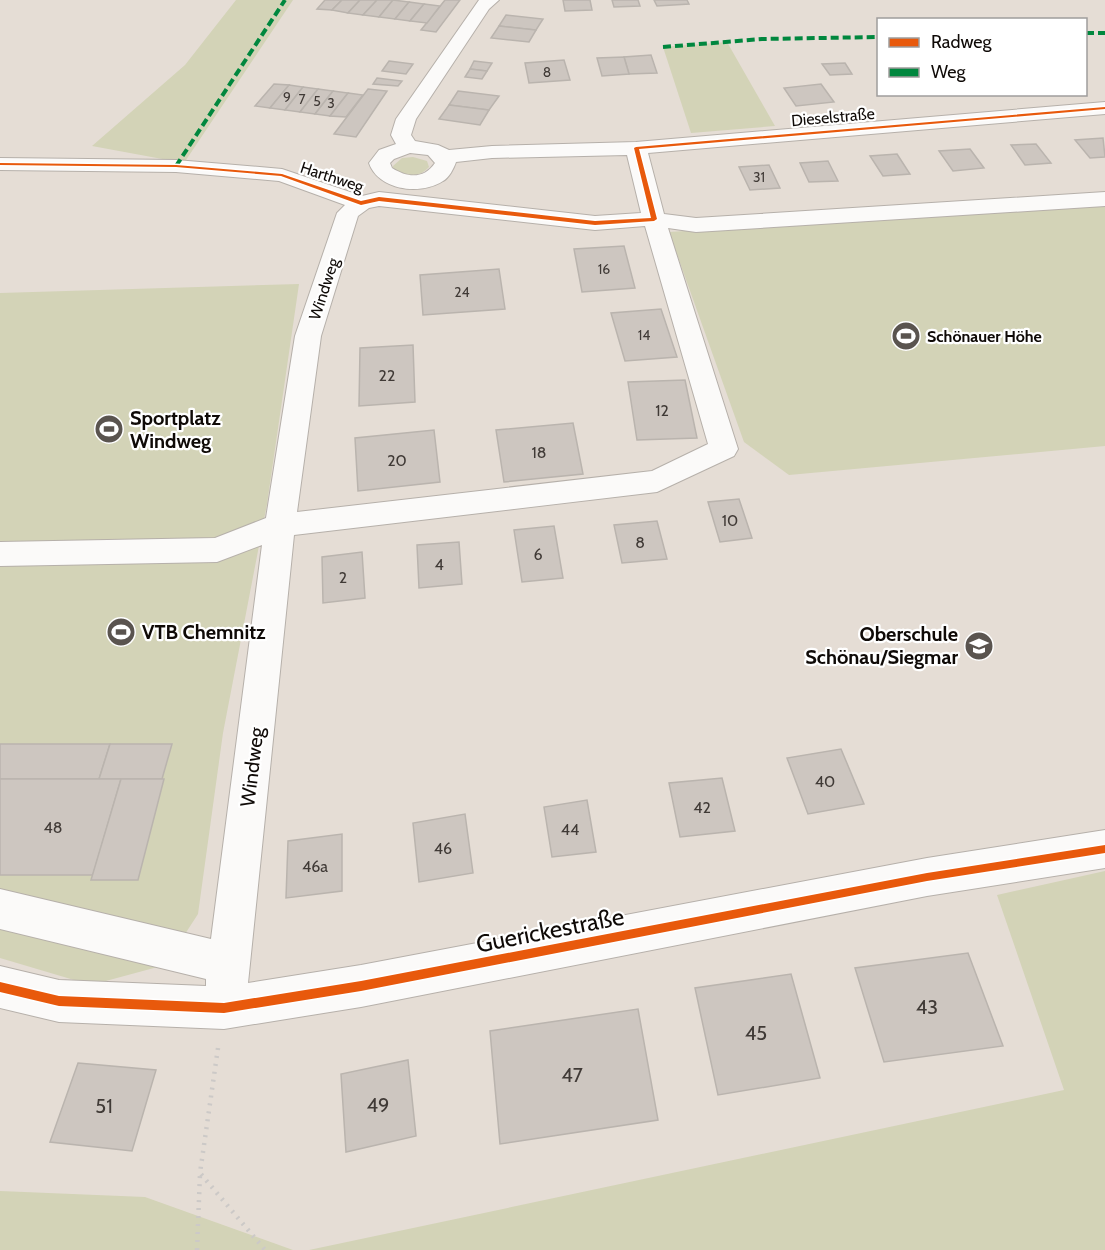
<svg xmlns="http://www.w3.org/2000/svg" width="1105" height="1250" viewBox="0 0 1105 1250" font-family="Cabin,sans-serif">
  <rect width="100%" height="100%" fill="#e5ddd5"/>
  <g fill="#d3d3b7">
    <path d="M236,0H293L184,163L92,146L185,65Z"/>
    <path d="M727,42L775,126L691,133L663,47Z"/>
    <path d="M413,157L427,161L429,167C418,179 406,176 393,170V166L402,158Z"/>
    <path d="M1105,205V446L789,475L744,442L669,232Z"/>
    <path d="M299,284L267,504L223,733L198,914L165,965L91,985L0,958V293Z"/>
    <path d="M1105,871V1250H309L1064,1090L997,895Z"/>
    <path d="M0,1191L145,1197L293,1250H0Z"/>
  </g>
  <g fill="#cdc6c0" stroke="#bab4ae" stroke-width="1.5">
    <path d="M325,0H342L332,10L317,9Z"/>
    <path d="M342,0H360L348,13L332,10Z"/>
    <path d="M360,0H377L363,15L348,13Z"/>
    <path d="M377,0H393L379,17L363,15Z"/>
    <path d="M393,0L409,2L395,19L379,17Z"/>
    <path d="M445,0H460L436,32L421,30Z"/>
    <path d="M563,0H590L592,10L565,11Z"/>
    <path d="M612,0H638L640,6L614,7Z"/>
    <path d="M654,0H687L689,4L657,6Z"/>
    <path d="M409,2L424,4L410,21L395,19Z"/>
    <path d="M424,4L440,6L427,23L410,21Z"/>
    <path d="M506,15L543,19L536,30L499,26Z"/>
    <path d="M499,26L536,30L529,42L491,38Z"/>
    <path d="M651,55L657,73L629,74L624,57Z"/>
    <path d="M624,57L629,74L602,76L597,58Z"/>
    <path d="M564,60L570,80L529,83L525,63Z"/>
    <path d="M389,61L413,64L406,74L382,71Z"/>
    <path d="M474,61L492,63L487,71L470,69Z"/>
    <path d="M845,63L852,74L830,75L822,64Z"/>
    <path d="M470,69L487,71L482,79L465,77Z"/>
    <path d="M377,78L402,81L398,86L373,84Z"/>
    <path d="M274,84L289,85L270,108L255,106Z"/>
    <path d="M821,84L834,102L796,106L784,88Z"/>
    <path d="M289,85L303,87L285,110L270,108Z"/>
    <path d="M303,87L318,89L300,112L285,110Z"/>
    <path d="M318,89L333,91L315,114L300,112Z"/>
    <path d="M368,89L387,91L356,137L334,134Z"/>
    <path d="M333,91L348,93L330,116L315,114Z"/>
    <path d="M458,91L499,96L489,110L449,105Z"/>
    <path d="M348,93L363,95L346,117L330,116Z"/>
    <path d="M449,105L489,110L480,125L439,119Z"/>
    <path d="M1103,138L1105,157L1090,158L1075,140Z"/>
    <path d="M1036,144L1051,163L1025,165L1011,145Z"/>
    <path d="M970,149L984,168L953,171L939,151Z"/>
    <path d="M897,154L910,174L883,176L870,156Z"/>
    <path d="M828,161L838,181L809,182L800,163Z"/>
    <path d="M769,165L780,188L750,190L739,167Z"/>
    <path d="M624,246L635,288L582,292L574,249Z"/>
    <path d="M499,269L505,309L423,315L420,275Z"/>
    <path d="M661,309L677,357L625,361L611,313Z"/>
    <path d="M413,345L415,402L359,406L360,348Z"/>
    <path d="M685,380L697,438L637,440L628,382Z"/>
    <path d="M573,423L583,474L504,482L496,430Z"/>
    <path d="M434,430L440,482L358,491L355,438Z"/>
    <path d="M739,499L752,538L720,542L708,502Z"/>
    <path d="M657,521L667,559L622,563L614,525Z"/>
    <path d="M554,526L563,578L522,582L514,530Z"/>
    <path d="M459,542L462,584L419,588L417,545Z"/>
    <path d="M362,552L365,598L323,603L322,557Z"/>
    <path d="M0,744H110L99,779H0Z"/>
    <path d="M110,744H172L162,779H99Z"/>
    <path d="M841,749L864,804L808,814L787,758Z"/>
    <path d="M722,778L735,831L680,837L669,783Z"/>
    <path d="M0,779H121L93,875H0Z"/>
    <path d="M121,779H164L138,880H91Z"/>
    <path d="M587,800L596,852L552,857L544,807Z"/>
    <path d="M465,814L473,873L419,882L413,823Z"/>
    <path d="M342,834V891L286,898L288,841Z"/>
    <path d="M968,953L1003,1046L884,1062L855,968Z"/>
    <path d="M791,974L820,1078L718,1095L695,988Z"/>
    <path d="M638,1009L658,1120L500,1144L490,1031Z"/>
    <path d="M408,1060L416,1136L346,1152L341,1074Z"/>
    <path d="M78,1063L156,1070L132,1151L50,1142Z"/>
  </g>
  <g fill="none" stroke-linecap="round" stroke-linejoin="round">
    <g stroke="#b6b0aa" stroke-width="2">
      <path id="minor" d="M479,0H499L489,9L416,119L411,135L415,141L438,145L449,150L492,146L636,142L1105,102V114L648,153L664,214L696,218L1105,192V206L696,232L668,228L738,449L734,456L657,492L294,535L248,983L361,965L927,858L1105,830V868L927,896L361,1007L224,1029L59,1022L0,1008V966L59,980L206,986V979L0,929V889L211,939L262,545L217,562L0,566V542L215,538L266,518L295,336L337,213L345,205L279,181L176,172L0,170V158L176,160L282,169L362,196L379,192L595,216L641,213L627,155L492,158L456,162C454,168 449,178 443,181C420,196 378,190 369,163L379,150L396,144L391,135L396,119ZM410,153L428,155L435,163C424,179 408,178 392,168L390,163L394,159ZM379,206L595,230L645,226L708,444L652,471L297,512L321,336L358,216L369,208Z"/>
    </g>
    <g stroke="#ccc9c7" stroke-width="4.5" stroke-dasharray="2 6" stroke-linecap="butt">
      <path d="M218,1048L200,1173L265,1250"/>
      <path d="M197,1250L200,1174"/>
    </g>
    <use href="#minor" fill="#fbfaf9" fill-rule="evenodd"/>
    <g stroke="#00873e" stroke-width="4" stroke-dasharray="8 4" stroke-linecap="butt">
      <path d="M1086,33H1105"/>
      <path d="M663,47L762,39L878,37"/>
      <path d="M176,166L285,0"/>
    </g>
    <g stroke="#fff" stroke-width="3">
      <g id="cycleway">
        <path d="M1105,107V109L639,149L657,219L654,221L595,225L379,201L361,205L281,176L176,167L0,165V163L176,165L282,174L361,201L379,197L595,221L651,218L634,148L636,147Z"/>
        <path d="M1105,845V853L927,881L361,991L224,1013L59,1006L0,992V982L59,996L224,1003L361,981L927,873Z"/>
      </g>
    </g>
    <use href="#cycleway" fill="#e8590c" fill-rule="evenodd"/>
  </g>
  <defs>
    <g id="stadium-disc" transform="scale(1.5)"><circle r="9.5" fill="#5a544f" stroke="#fff"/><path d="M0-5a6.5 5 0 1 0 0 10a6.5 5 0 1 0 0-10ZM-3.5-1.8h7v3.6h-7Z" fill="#fff"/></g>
    <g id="school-disc" transform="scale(1.5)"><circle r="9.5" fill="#5a544f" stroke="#fff"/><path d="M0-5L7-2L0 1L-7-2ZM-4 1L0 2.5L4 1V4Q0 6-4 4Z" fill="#fff"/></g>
  </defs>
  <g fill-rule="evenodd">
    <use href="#stadium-disc" x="906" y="336"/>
    <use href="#stadium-disc" x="109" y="429"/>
    <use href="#stadium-disc" x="121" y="632"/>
    <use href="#school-disc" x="979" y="646"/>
  </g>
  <g text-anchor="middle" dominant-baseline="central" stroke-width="4.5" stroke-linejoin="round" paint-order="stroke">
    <g font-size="14" fill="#403a36">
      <text x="547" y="72">8</text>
      <text x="287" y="97">9</text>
      <text x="302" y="99">7</text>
      <text x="317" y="101">5</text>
      <text x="331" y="103">3</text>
      <text x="759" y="177">31</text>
      <text x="604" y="269">16</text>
      <text x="462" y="292">24</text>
      <text x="644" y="335">14</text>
    </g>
    <g font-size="16" fill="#0f0a07" stroke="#fff">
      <text transform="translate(833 117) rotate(-5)">Dieselstraße</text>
      <text transform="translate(332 177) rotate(18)">Harthweg</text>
      <text transform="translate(324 289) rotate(-72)">Windweg</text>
    </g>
    <g font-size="16" font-weight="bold" fill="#0f0a07" stroke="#fff" text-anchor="start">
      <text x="927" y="336">Schönauer Höhe</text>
    </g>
    <g font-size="16" fill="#403a36">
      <text x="387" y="375">22</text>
      <text x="662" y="410">12</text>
      <text x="539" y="452">18</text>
      <text x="397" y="460">20</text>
      <text x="730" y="520">10</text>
      <text x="640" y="542">8</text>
      <text x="538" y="554">6</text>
      <text x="439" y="564">4</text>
      <text x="343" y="577">2</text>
      <text x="825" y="781">40</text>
      <text x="702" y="807">42</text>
      <text x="53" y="827">48</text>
      <text x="570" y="829">44</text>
      <text x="443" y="848">46</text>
      <text x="315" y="866">46a</text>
    </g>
    <g font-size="20" font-weight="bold" fill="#0f0a07" stroke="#fff" text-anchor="start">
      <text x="130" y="418">Sportplatz<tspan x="130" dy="23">Windweg</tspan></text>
      <text x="142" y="632">VTB Chemnitz</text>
      <text x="958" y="634" text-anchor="end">Oberschule<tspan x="958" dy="23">Schönau/Siegmar</tspan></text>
    </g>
    <g font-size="20" fill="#0f0a07" stroke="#fff">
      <text transform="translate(252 767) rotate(-83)">Windweg</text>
    </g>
    <g font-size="20" fill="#403a36">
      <text x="927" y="1007">43</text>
      <text x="756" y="1033">45</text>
      <text x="572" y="1075">47</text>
      <text x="378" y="1105">49</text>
      <text x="104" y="1106">51</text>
    </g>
    <g font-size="24" fill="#0f0a07" stroke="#fff">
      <text transform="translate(550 930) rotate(-11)">Guerickestraße</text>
    </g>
  </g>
  <rect x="877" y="18" width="210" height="78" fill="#ffffff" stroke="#9f9d9c" stroke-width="1.5"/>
  <rect x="889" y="38" width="30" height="9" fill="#e8590c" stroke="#9f9d9c" stroke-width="1.5"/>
  <text x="931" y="48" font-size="18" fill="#0f0a07">Radweg</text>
  <rect x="889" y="68" width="30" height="9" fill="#00873e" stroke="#9f9d9c" stroke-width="1.5"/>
  <text x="931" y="78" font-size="18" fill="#0f0a07">Weg</text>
</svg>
